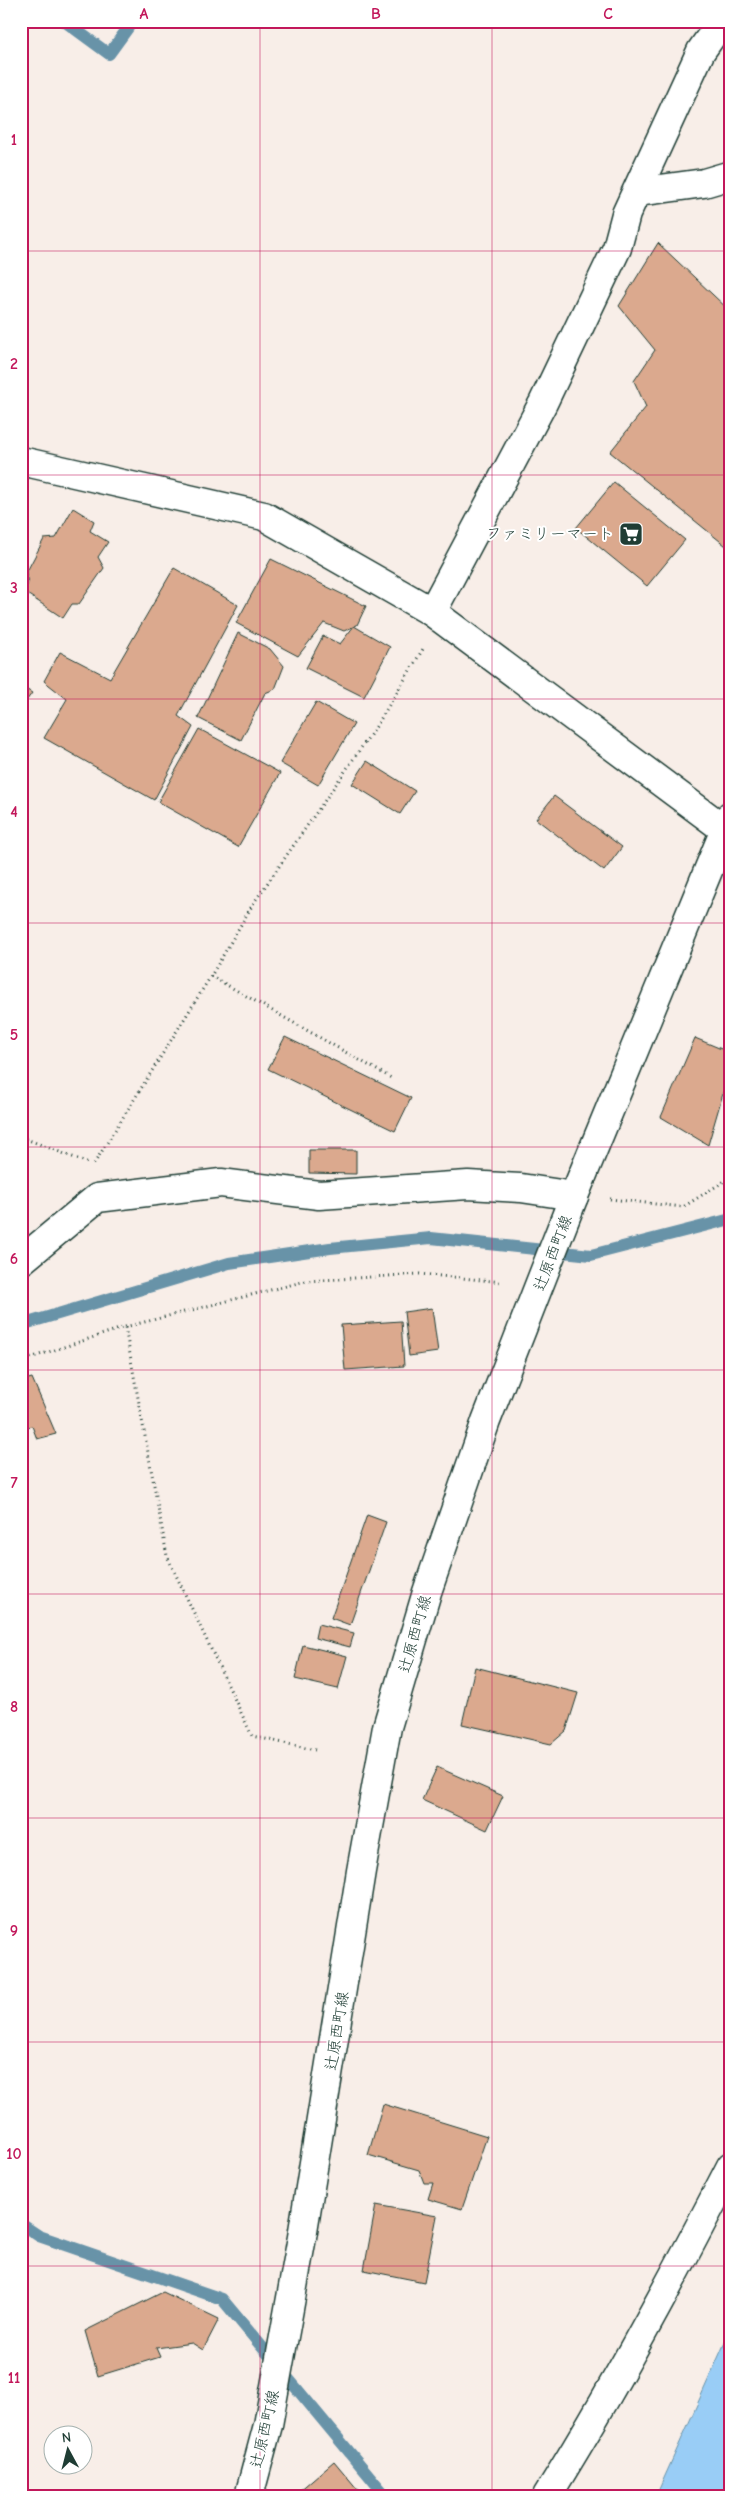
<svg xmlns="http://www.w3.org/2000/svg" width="752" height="2517" viewBox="0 0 752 2517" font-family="'Comic Neue','Klee One',sans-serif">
  <rect width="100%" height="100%" fill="#f8eee8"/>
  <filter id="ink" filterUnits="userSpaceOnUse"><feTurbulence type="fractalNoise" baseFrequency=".02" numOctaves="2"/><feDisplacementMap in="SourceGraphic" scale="10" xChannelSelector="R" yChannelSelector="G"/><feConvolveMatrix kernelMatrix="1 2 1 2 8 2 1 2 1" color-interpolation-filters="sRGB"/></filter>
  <g filter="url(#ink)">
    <path fill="#99cdf6" stroke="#6893a8" d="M731,2329V2496H656Z"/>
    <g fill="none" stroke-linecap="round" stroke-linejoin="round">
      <g stroke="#6893a8" stroke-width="12">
        <path d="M64,21L109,54L133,21"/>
        <path d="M21,1325L229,1263L330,1248L431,1238L591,1255L731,1219"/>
        <path d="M21,2224L39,2236L222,2299L386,2496"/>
      </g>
    </g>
    <g fill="#dba98e" stroke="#1f3d34">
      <path d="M658,243L731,312V550L610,452L646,407L634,381L655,350L619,306Z"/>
      <path d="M614,482L685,540L647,586L576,528Z"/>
      <path d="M73,508L94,521L90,531L108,542L98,557L104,568L79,604H72L63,618L24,592L28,583L26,573L44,539L56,538Z"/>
      <path d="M271,559L366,606L357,625L344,631L324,623L298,656L236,623Z"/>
      <path d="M174,568L238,605L178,716L193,727L154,800L44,738L67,699L44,681L60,652L110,678Z"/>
      <path d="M354,626L390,647L364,697L306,668L323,636L340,644Z"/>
      <path d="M238,633L270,649L284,666L275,689L265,693L241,740L198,718Z"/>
      <path d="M21,686L32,693L21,708Z"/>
      <path d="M316,702L354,724L318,785L280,763Z"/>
      <path d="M199,729L280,773L238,847L158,802Z"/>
      <path d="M367,761L415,791L400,814L352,784Z"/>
      <path d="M554,796L622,847L604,871L536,819Z"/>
      <path d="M285,1037L411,1098L395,1131L268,1069Z"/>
      <path d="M695,1038L731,1053V1066L708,1145L661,1117Z"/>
      <path d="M309,1150H356V1174L309,1173Z"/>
      <path d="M432,1308L438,1352L409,1356L404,1312Z"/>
      <path d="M401,1321L404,1366L345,1370L341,1325Z"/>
      <path d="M32,1378L56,1434L37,1439L32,1426L21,1428V1381Z"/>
      <path d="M367,1515L386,1522L350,1625L331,1618Z"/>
      <path d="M318,1624L354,1633L350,1647L315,1638Z"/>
      <path d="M303,1645L347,1656L338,1689L295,1679Z"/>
      <path d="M475,1667L578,1693L566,1731L551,1744L462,1724Z"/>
      <path d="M437,1767L503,1796L487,1830L422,1800Z"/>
      <path d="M383,2104L487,2136L462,2209L428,2199L433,2183H424L419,2170L368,2155Z"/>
      <path d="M376,2205L437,2216L424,2282L364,2270Z"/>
      <path d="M163,2292L219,2319L203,2350L192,2343L156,2348L160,2357L98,2376L85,2331Z"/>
      <path d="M334,2461L363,2496H302L298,2492Z"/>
    </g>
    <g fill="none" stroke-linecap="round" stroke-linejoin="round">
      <g stroke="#1f3d34" stroke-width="31">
        <g id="street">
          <path d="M638,192L704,183L731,175"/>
          <path d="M21,461L264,516L432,612L724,829"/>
          <path d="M432,612L543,403L617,248L626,214L701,51L722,21"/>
          <path d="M21,1261L97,1198L221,1183L319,1195L468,1185L521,1188L574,1196"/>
          <path d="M547,2496C614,2389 673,2279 731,2166"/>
        </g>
      </g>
      <g stroke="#1f3d34" stroke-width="31">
        <path id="secondary" d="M249,2496L268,2425L302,2237L361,1871L387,1727L427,1592L486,1421L574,1196L731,815"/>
      </g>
      <g stroke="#1f3d34" stroke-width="3" stroke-dasharray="1 4" stroke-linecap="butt">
        <path d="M211,976L393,1079"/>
        <path d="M21,1137L88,1163"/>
        <path d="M94,1164L211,976L253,904L377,725L423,649"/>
        <path d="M610,1199L683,1207L731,1177"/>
        <path d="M125,1327L306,1281L420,1274L503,1282"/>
        <path d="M21,1361L125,1327L167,1556L252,1736L315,1750"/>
      </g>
      <use href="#street" stroke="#fff" stroke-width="28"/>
      <use href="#secondary" stroke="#fff" stroke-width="28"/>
    </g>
  </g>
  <path fill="none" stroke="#c2185b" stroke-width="1" stroke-opacity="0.55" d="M260,21V2496M492,21V2496M21,251H731M21,475H731M21,699H731M21,923H731M21,1147H731M21,1370H731M21,1594H731M21,1818H731M21,2042H731M21,2266H731"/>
  <defs>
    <g id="supermarket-square" transform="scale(1.25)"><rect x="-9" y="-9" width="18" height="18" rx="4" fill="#1f3d34" stroke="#fff"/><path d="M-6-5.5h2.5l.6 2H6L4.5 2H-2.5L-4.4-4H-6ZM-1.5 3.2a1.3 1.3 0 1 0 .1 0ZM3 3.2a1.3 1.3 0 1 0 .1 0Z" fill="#fff"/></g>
  </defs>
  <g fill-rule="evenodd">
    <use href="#supermarket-square" x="631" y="534"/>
  </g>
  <g text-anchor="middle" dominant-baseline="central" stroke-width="4" stroke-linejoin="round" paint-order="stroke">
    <g font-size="16" fill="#1f3d34" stroke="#fff" text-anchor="end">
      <text x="614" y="534">ファミリーマート</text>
    </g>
    <g font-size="16" fill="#1f3d34" stroke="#fff">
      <text transform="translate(553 1253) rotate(-69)">辻原西町線</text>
      <text transform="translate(415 1634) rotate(-74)">辻原西町線</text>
      <text transform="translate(337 2031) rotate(-81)">辻原西町線</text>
      <text transform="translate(265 2429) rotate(-77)">辻原西町線</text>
    </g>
  </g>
  <rect width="752" height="2517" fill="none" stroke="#fff" stroke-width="55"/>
  <g transform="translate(68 2450) rotate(353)"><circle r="24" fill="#ffffff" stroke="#a5b1ae"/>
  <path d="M0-4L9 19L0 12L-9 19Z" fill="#1f3d34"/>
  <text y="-8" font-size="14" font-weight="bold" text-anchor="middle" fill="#1f3d34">N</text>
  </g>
  <rect x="28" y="28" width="696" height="2462" fill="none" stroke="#c2185b" stroke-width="2"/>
  <g font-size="16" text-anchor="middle" font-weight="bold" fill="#c2185b">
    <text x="144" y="19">A</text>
    <text x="376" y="19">B</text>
    <text x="608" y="19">C</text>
    <text x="14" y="145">1</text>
    <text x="14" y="369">2</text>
    <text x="14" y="593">3</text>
    <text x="14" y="817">4</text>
    <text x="14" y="1040">5</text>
    <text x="14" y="1264">6</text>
    <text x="14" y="1488">7</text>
    <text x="14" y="1712">8</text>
    <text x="14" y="1936">9</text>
    <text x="14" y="2159">10</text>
    <text x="14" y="2383">11</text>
  </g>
</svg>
